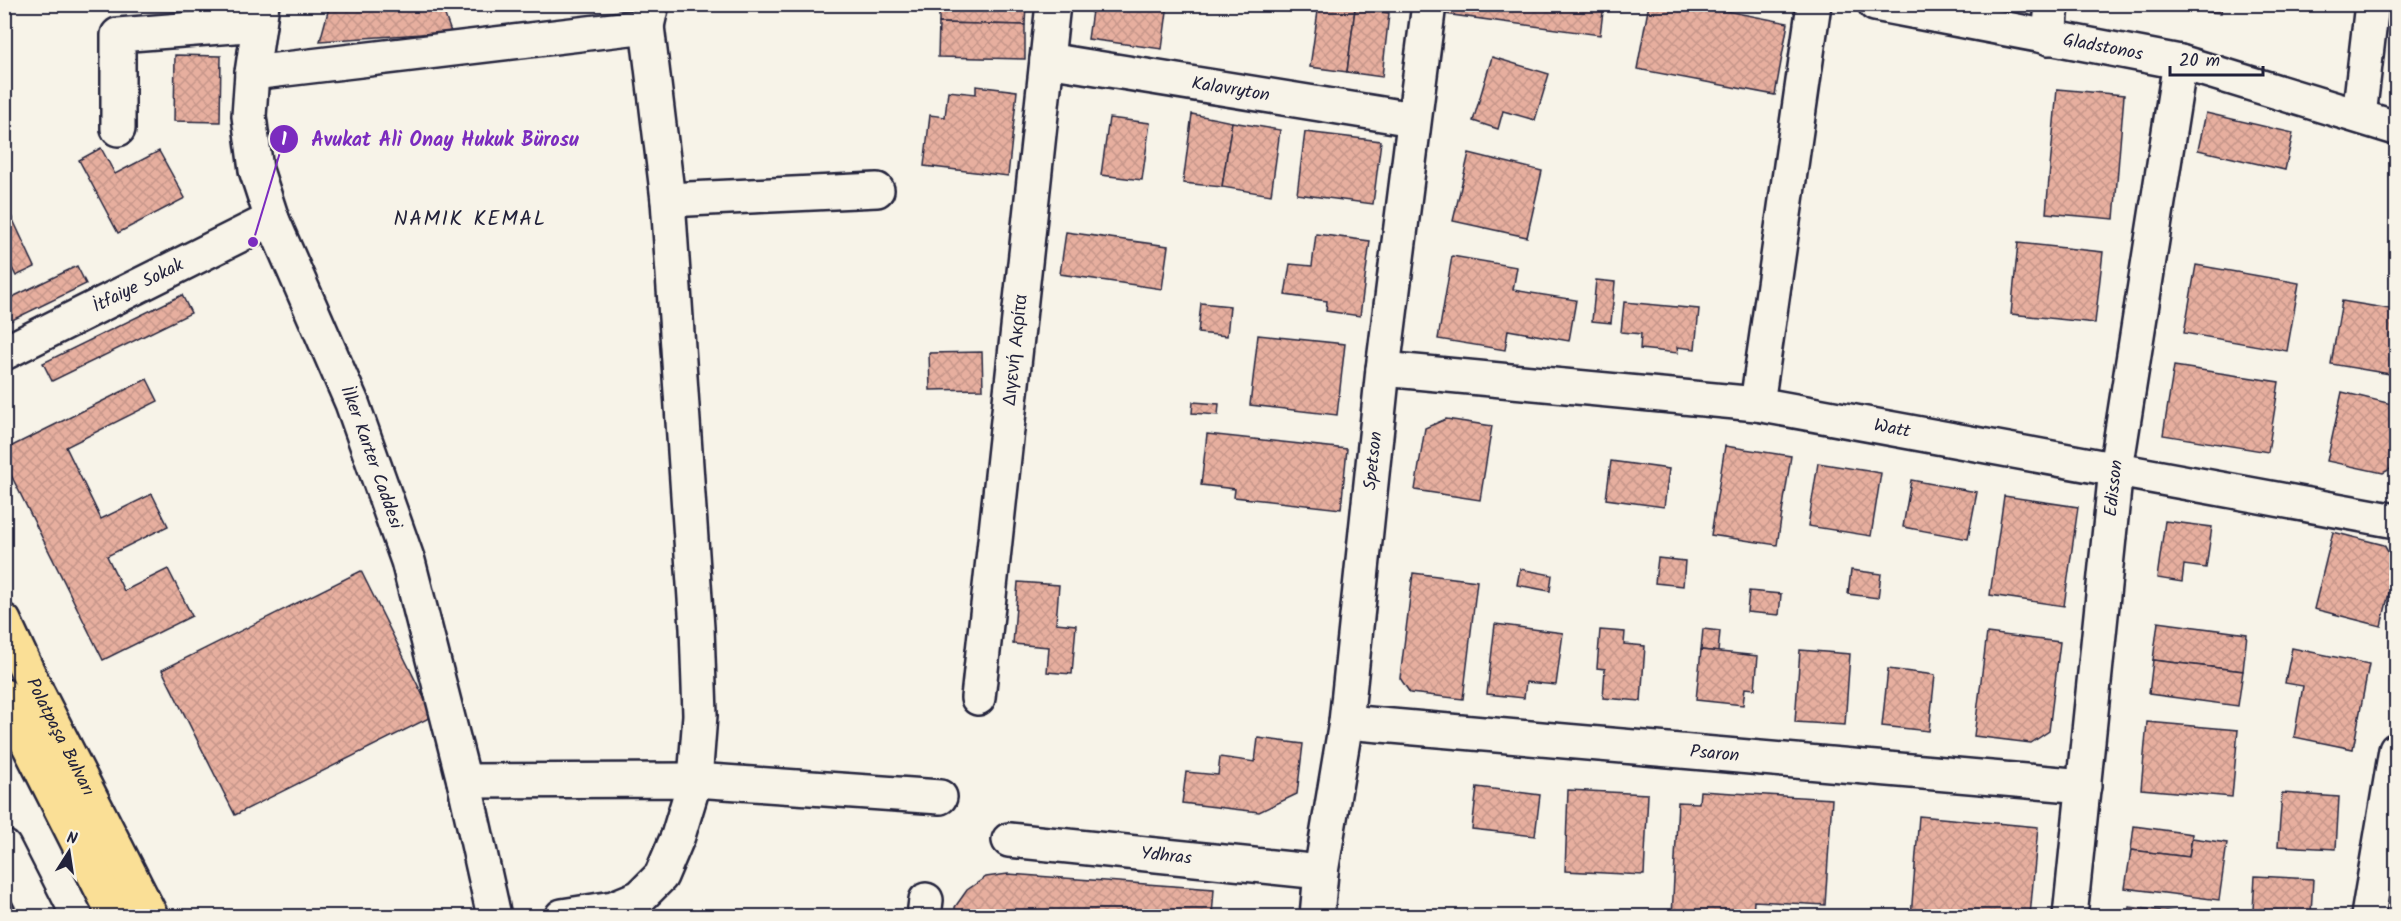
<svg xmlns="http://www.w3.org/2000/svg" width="2401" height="921" viewBox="0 0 2401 921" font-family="Kalam,sans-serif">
  <defs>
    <pattern id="building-cross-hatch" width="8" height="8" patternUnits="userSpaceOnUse" patternTransform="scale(1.5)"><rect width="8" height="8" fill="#e7af9f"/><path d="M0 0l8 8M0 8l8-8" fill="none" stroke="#c6968a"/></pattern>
  </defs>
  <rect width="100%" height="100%" fill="#f7f3e8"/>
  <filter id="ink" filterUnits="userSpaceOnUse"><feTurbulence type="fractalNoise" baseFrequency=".0167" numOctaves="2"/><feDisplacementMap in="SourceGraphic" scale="12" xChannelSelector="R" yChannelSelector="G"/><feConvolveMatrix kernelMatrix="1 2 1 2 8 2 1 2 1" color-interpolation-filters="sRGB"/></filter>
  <g filter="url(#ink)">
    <g fill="url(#building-cross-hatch)" stroke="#22223b" stroke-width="1.5">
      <path d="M330,4H441L451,32L320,41Z"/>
      <path d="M939,4H1026L1025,25L939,23Z"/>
      <path d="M1093,4H1168L1162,49L1088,39Z"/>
      <path d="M1319,4L1355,9L1347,72L1310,67Z"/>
      <path d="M1447,4H1604L1600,35L1445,14Z"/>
      <path d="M1649,4H1690L1788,23L1775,95L1637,69Z"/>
      <path d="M2101,4H2222L2221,13Z"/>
      <path d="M1355,9L1389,13L1382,77L1347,72Z"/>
      <path d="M939,23L1025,25V59L938,57Z"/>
      <path d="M175,55L221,56L220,122L174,121Z"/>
      <path d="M1492,57L1549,74L1535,120L1503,111L1498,129L1473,121Z"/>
      <path d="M976,86L1017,91L1008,176L924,166L930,115L945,117L948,91L976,94Z"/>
      <path d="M2057,89L2124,95L2114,219L2046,213Z"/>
      <path d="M2206,113L2293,133L2285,170L2198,150Z"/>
      <path d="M1192,114L1232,122L1222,187L1183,183Z"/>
      <path d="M1109,118L1150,123L1142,180L1101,175Z"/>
      <path d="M1232,122L1280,130L1271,195L1222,187Z"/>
      <path d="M1305,132L1381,141L1373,204L1297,194Z"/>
      <path d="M101,148L115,174L159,151L185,198L118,233L79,160Z"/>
      <path d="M1469,153L1542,171L1527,237L1453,221Z"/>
      <path d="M7,207L35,267L16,276L4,252V208Z"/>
      <path d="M1066,232L1168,246L1162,289L1060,274Z"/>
      <path d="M1316,234L1370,241L1360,316L1326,311L1327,301L1285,295L1290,264L1312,266Z"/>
      <path d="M2018,243L2103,252L2095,323L2011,314Z"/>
      <path d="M1452,256L1517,267L1513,290L1576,300L1569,341L1508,330L1505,350L1438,339Z"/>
      <path d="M2196,265L2299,283L2287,351L2184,333Z"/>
      <path d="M77,266L86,284L4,324V301Z"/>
      <path d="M1596,280L1615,282L1611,323L1592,321Z"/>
      <path d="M182,295L191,313L52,381L43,363Z"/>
      <path d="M2342,301L2396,310V375L2331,364Z"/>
      <path d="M1624,302L1699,309L1695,349L1677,347L1678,353L1640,349L1641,334L1621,332Z"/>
      <path d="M1201,303L1230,306L1227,336L1198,333Z"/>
      <path d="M1258,335L1345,344L1337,415L1250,405Z"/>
      <path d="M982,352L983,389L930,390L929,353Z"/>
      <path d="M2174,366L2279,382L2268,452L2163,435Z"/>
      <path d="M147,379L158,401L66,447L101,519L152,494L168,526L107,556L124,591L168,569L192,616L103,660L4,461V450Z"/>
      <path d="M2342,392L2396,405V466L2383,473L2327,461Z"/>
      <path d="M1193,402L1219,404L1218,415L1192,413Z"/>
      <path d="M1446,419L1492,426L1480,500L1415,490L1425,428Z"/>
      <path d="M1207,434L1347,449L1341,509L1234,497L1235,489L1201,485Z"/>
      <path d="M1725,446L1791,456L1777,545L1711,535Z"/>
      <path d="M1611,461L1669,469L1664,507L1606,499Z"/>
      <path d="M1818,463L1881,473L1871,536L1808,526Z"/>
      <path d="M1911,480L1977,492L1968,539L1903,527Z"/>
      <path d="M2004,496L2078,507L2064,606L1990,595Z"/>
      <path d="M2165,521L2212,527L2206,568L2184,565L2182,582L2157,578Z"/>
      <path d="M2333,532L2384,545L2396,565L2381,626L2314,609Z"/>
      <path d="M1658,558L1685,561L1683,586L1655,583Z"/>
      <path d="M1520,569L1552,575L1550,591L1517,585Z"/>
      <path d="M1851,570L1881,574L1878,598L1848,594Z"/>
      <path d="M361,571L433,716L235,815L162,670Z"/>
      <path d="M1413,573L1477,581L1463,699L1410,693L1400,678Z"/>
      <path d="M1018,582L1059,585L1056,623L1076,625L1072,674L1047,672L1049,647L1013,644Z"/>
      <path d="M1749,591L1781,594L1779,615L1747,612Z"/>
      <path d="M2158,622L2247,634L2243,671L2153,660Z"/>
      <path d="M1495,624L1563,633L1556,685L1526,682L1524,698L1487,694Z"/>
      <path d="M1703,629L1720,631L1718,652L1701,650Z"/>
      <path d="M1600,630L1625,632L1624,644L1645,646L1641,701L1603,698L1605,669L1597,668Z"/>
      <path d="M1987,633L2060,642L2049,731L2031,743L1974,736Z"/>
      <path d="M2292,648L2369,664L2353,749L2294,737L2303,686L2285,683Z"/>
      <path d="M1701,650L1758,656L1755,689L1745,688L1743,705L1696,700Z"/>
      <path d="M1800,650L1850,654L1845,725L1795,722Z"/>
      <path d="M2153,660L2243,671L2238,706L2149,694Z"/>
      <path d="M1888,669L1935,675L1929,731L1882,726Z"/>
      <path d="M2147,722L2238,730L2232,797L2141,789Z"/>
      <path d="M1258,738L1303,744L1297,794L1259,812L1182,803L1186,772L1218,775L1220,757L1255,762Z"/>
      <path d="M1477,787L1540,795L1535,836L1472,829Z"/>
      <path d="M1568,790L1648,794L1644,875L1565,871Z"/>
      <path d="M1700,791L1832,799L1825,905L1754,901L1753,916H1672L1678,802L1699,803Z"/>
      <path d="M2282,793L2339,797L2336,849L2278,846Z"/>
      <path d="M1919,816L2038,827L2030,916H1911Z"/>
      <path d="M2134,826L2192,834L2189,857L2131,850Z"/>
      <path d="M2192,838L2227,843L2219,900L2125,888L2131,850L2189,857Z"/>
      <path d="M1008,874L1214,889L1212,916H955V907L967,890L986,877Z"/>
      <path d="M2255,876L2313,879L2311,913L2253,910Z"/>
      <path d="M2129,907L2211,916H2128Z"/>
    </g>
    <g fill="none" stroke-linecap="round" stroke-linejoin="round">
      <g stroke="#22223b" stroke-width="38">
        <g id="minor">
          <path id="s1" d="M262,4L252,73L249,116L256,170L272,219L352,403L408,561L464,781L494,916"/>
          <path id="s2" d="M1875,4L2180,62L2396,128"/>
          <path d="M2049,38L2052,4"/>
          <path id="s3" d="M1047,60L1413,119"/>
          <path d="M252,73L647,26L652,4"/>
          <path d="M2359,116L2372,4"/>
          <path d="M118,129V35L259,24"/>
          <path d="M668,200L877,190"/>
          <path id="s4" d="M4,353L272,219"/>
          <path id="s5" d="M1383,369L1757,404L2396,521"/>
          <path d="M1757,404L1814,4"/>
          <path id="s6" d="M978,698L1053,4"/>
          <path id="s7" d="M1346,722L2084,786"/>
          <path d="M464,781L695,780L940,797"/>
          <path id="s8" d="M1009,840L1321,872"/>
          <path d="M4,847L39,916"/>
          <path d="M562,916L613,908L640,897L661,876L678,836L695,780L700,715L697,628L668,200L647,26"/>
          <path d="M924,916L926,900"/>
          <path id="s9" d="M1317,916L1321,872L1346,722L1383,369L1429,4"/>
          <path id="s10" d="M2070,916L2116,469L2180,62"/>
          <path d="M2368,916L2396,750"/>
        </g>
      </g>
      <g stroke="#22223b" stroke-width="38">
        <g id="major">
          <path id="s11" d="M4,621L37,692L151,916"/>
          <path d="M4,696L115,916"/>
        </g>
      </g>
      <use href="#minor" stroke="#f7f3e8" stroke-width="33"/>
      <use href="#major" stroke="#fadf96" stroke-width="33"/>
    </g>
  </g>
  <g text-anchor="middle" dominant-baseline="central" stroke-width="4.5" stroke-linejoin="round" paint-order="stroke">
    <g font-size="18" fill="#22223b" stroke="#f7f3e8">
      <text stroke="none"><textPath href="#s2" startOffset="232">Gladstonos</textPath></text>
      <text stroke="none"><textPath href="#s3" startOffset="186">Kalavryton</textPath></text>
      <text stroke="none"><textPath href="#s4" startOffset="150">İtfaiye Sokak</textPath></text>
      <text stroke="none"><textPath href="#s6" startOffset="350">Διγενή Ακρίτα</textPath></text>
      <text stroke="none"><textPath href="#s5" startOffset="513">Watt</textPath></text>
      <text stroke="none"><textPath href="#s1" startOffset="477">İlker Karter Caddesi</textPath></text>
      <text stroke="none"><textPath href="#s9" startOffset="459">Spetson</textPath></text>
      <text stroke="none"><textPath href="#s10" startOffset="430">Edisson</textPath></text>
      <text stroke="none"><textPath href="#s11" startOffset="129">Polatpaşa Bulvarı</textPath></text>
      <text stroke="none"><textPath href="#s7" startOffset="370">Psaron</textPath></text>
      <text stroke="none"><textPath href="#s8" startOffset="158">Ydhras</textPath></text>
    </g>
    <g font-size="21" letter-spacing="1.5" fill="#22223b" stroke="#f7f3e8">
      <text x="470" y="219">NAMIK KEMAL</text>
    </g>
  </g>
  <path fill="none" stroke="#7b2cbf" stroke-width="2" d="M253 242L284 139"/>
  <g fill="#7b2cbf" stroke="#f7f3e8" stroke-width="2">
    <circle cx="253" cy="242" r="6"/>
    <circle cx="284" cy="139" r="15"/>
  </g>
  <g font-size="18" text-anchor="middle" font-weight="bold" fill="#fff">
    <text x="284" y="145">1</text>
  </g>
  <g font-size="20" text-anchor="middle" font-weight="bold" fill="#7b2cbf" stroke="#f7f3e8" stroke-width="4.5" stroke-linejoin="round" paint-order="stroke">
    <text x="445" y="146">Avukat Ali Onay Hukuk Bürosu</text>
  </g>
  <rect width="2401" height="921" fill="none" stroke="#f7f3e8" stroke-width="24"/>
  <rect x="12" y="12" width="2377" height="897" fill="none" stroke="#22223b" stroke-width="2" filter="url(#ink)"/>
  <g transform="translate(69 852) rotate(12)" stroke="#f7f3e8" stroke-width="4.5" paint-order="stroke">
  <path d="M0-4.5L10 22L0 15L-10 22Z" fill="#22223b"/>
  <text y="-9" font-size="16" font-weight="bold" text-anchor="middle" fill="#22223b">N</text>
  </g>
  <path d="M2170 66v9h93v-9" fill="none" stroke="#22223b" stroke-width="3"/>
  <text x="2179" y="66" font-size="18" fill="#22223b" stroke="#f7f3e8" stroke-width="4.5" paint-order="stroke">20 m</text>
</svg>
